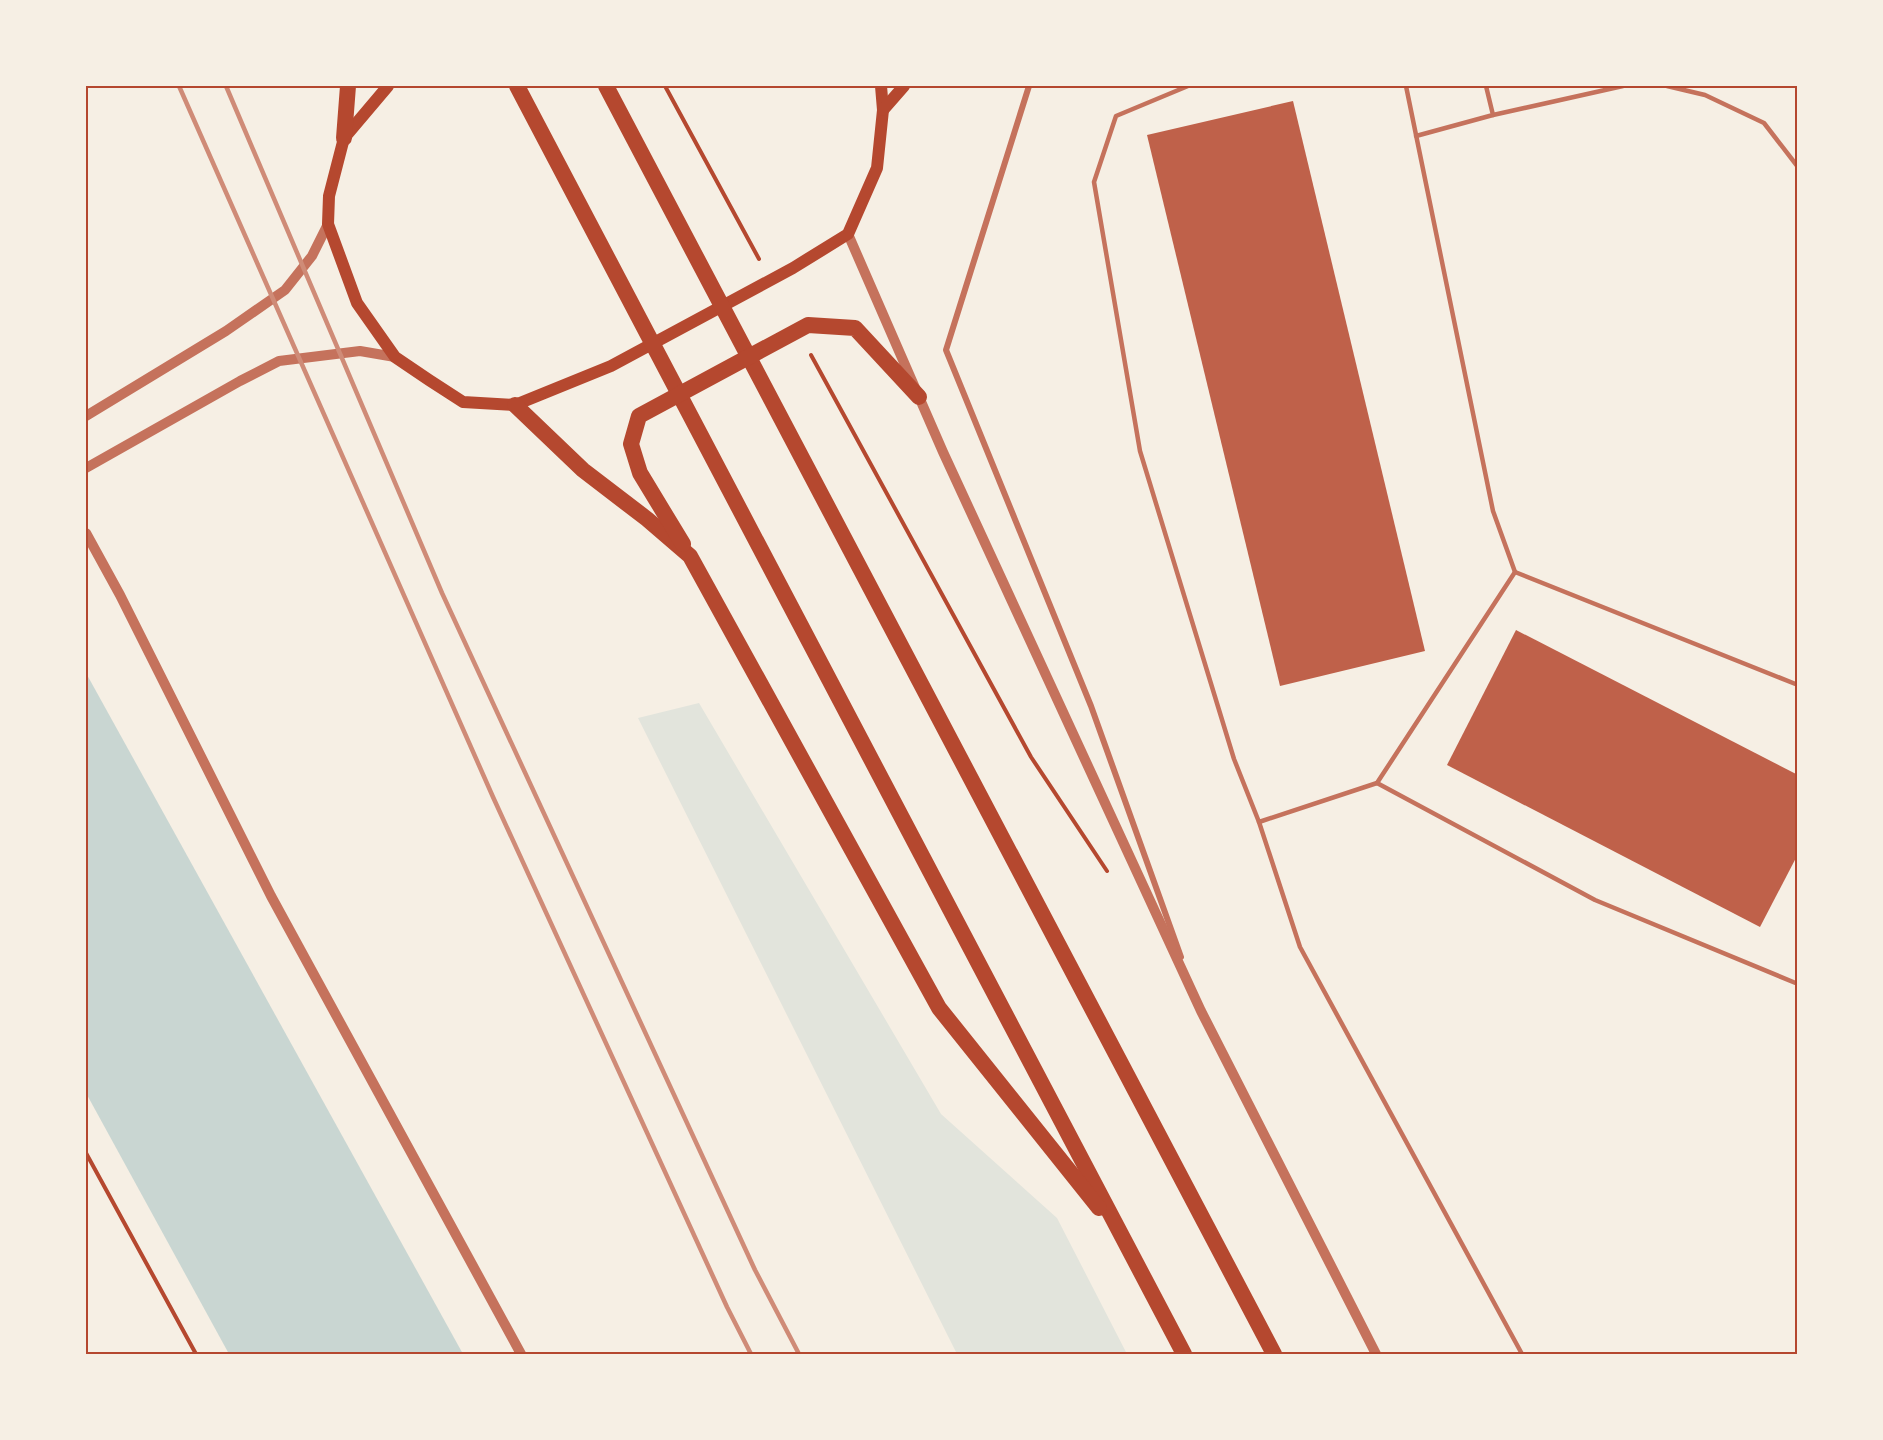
<svg xmlns="http://www.w3.org/2000/svg" width="1883" height="1440" viewBox="0 0 1883 1440" font-family="'Work Sans',sans-serif">
  <rect width="100%" height="100%" fill="#f6efe4"/>
  <path fill="#e2e4dc" d="M699,703L941,1114L1057,1218L1127,1354H957L638,718Z"/>
  <path fill="#c9d6d2" d="M86,673L463,1354H229L86,1093Z"/>
  <g fill="#bf614a">
    <path d="M1293,101L1425,651L1280,686L1147,135Z"/>
    <path d="M1516,630L1798,775V854L1760,927L1447,765Z"/>
  </g>
  <g fill="none" stroke-linecap="round" stroke-linejoin="round">
    <g stroke="#b5482f" stroke-width="4">
      <path d="M665,86L759,259"/>
      <path d="M811,355L1031,757L1107,871"/>
      <path d="M86,1153L196,1354"/>
    </g>
    <g stroke="#c5725c" stroke-width="4.5">
      <path d="M1188,86L1116,116L1094,182L1140,451L1234,759L1259,822L1377,783L1595,900L1798,984"/>
      <path d="M1406,86L1493,511L1515,572L1798,685"/>
      <path d="M1667,86L1705,95L1764,123L1798,167"/>
      <path d="M1493,115L1623,86"/>
      <path d="M1416,136L1493,115L1486,86"/>
      <path d="M1377,783L1515,572"/>
      <path d="M1259,822L1300,947L1522,1354"/>
    </g>
    <path stroke="#c5725c" stroke-width="6" d="M1029,86L946,350L1091,706L1181,957"/>
    <g stroke="#c5725c" stroke-width="10">
      <path d="M848,234L943,452L1201,1011L1376,1354"/>
      <path d="M86,416L226,331L285,290L312,256L328,224"/>
      <path d="M86,468L240,381L279,361L360,351L395,357"/>
      <path d="M86,533L120,595L271,896L521,1354"/>
    </g>
    <g stroke="#b5482f" stroke-width="12">
      <path d="M388,86L344,138L329,196L328,224L357,303L395,357L429,380L463,402L515,405L611,366L793,268L848,234L877,168L883,110L881,86"/>
      <path d="M883,110L904,86"/>
    </g>
    <g stroke="#b5482f" stroke-width="16">
      <path d="M517,86L1184,1354"/>
      <path d="M606,86L1274,1354"/>
      <path d="M344,138L348,86"/>
      <path d="M515,405L583,470L647,519L690,556L939,1008L1099,1208"/>
      <path d="M683,544L640,473L631,444L639,416L808,325L855,328L919,397"/>
    </g>
    <g stroke="#cf8b77" stroke-width="4.5">
      <path d="M179,86L493,797L727,1307L751,1354"/>
      <path d="M226,86L442,593L755,1270L799,1354"/>
    </g>
  </g>
  <rect width="1883" height="1440" fill="none" stroke="#f6efe4" stroke-width="174"/>
  <rect x="87" y="87" width="1709" height="1266" fill="none" stroke="#b5482f" stroke-width="2"/>
</svg>
